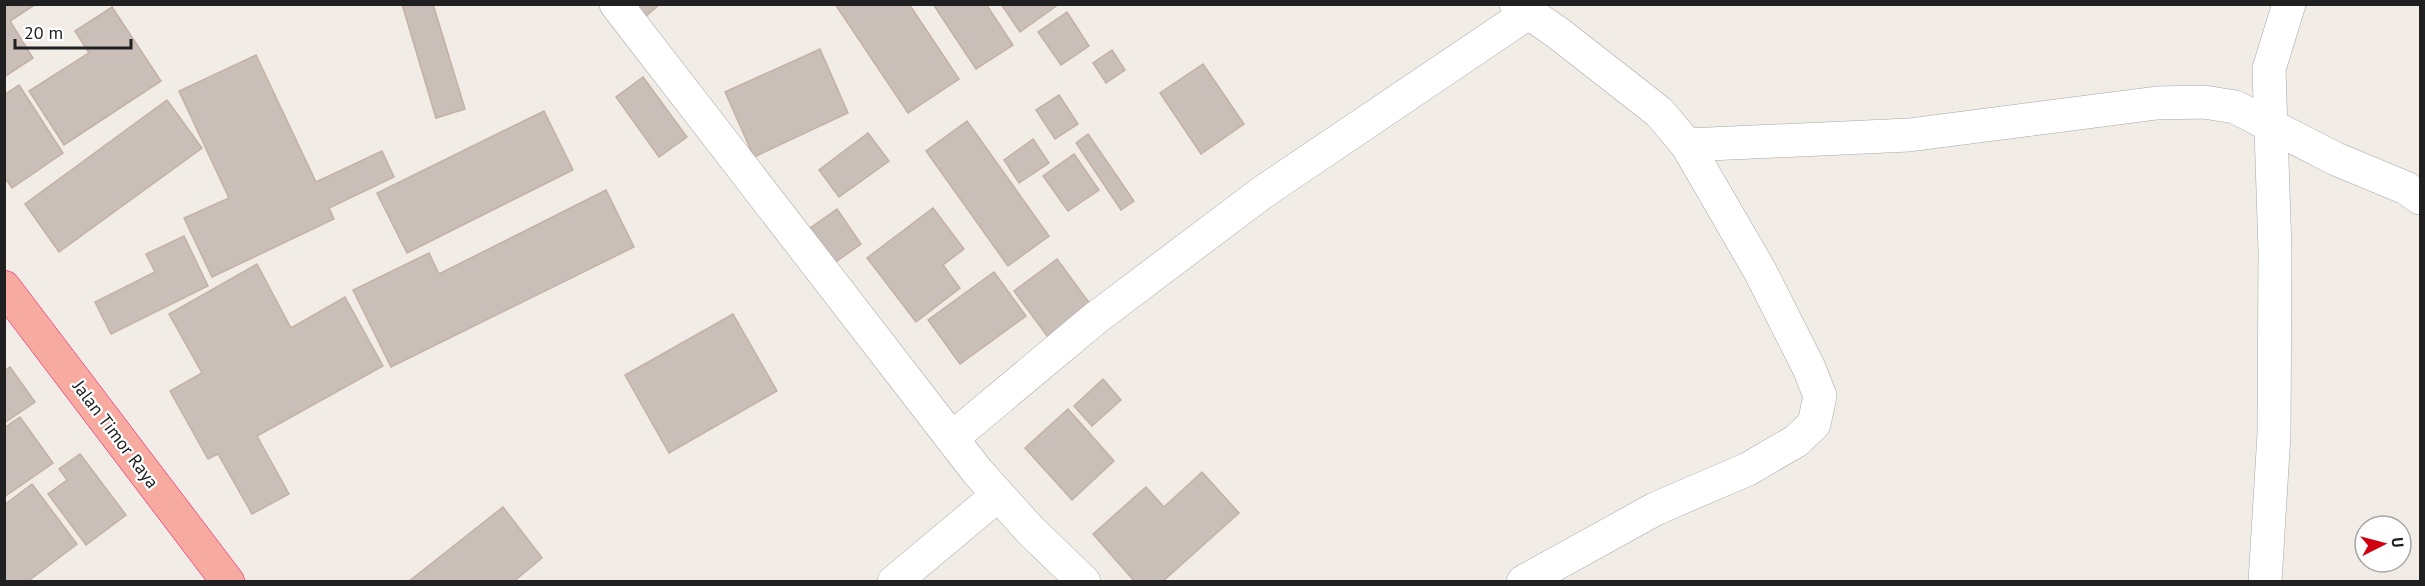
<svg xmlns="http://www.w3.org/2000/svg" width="2425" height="586" viewBox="0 0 2425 586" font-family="'PT Sans',sans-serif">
  <rect width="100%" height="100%" fill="#f1ece5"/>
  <g fill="#c9beb8" stroke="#c4b1a6" stroke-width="1.5">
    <path d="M4,4H36L10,21L33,58L4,77Z"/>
    <path d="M402,4H433L465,109L436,118Z"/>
    <path d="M634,4H660L645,17Z"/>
    <path d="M835,4H909L959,79L908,113Z"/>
    <path d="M933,4H986L1013,45L976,69Z"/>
    <path d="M1001,4H1059L1020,32Z"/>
    <path d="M112,7L161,81L64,145L29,91L89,53L75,31Z"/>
    <path d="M1067,12L1089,46L1061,65L1038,32Z"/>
    <path d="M820,49L848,113L754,157L725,92Z"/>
    <path d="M1112,50L1125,70L1106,83L1093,63Z"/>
    <path d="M256,55L316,182L382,151L394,177L329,208L334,219L212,277L184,218L229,198L179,91Z"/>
    <path d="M1203,64L1244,124L1201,154L1160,93Z"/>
    <path d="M643,77L687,137L659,157L616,97Z"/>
    <path d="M19,85L63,153L12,188L4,177V95Z"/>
    <path d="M1059,95L1078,124L1055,139L1036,110Z"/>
    <path d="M167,100L202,148L59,252L25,204Z"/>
    <path d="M544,111L573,170L407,253L377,193Z"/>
    <path d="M967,121L1049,236L1008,266L926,151Z"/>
    <path d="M868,133L889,161L839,197L819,170Z"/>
    <path d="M1088,134L1134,201L1121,210L1076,143Z"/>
    <path d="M1033,139L1049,163L1019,183L1004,160Z"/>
    <path d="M1074,154L1099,190L1068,211L1043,176Z"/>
    <path d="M606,190L634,247L391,367L353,290L429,253L439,274Z"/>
    <path d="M933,208L964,249L943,265L960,288L916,322L867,258Z"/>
    <path d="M837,209L861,244L830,266L806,231Z"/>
    <path d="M184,236L208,286L111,334L95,302L155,272L146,254Z"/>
    <path d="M1057,259L1096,312L1053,344L1014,291Z"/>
    <path d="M257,264L291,328L345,297L383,366L257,436L289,494L252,514L218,454L208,459L170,391L202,373L169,314Z"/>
    <path d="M994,272L1026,316L960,364L928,320Z"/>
    <path d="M733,314L777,391L669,453L625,375Z"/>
    <path d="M10,367L35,402L4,423V371Z"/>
    <path d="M1103,379L1121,400L1092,426L1074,406Z"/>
    <path d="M1068,409L1114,461L1072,500L1025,448Z"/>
    <path d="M20,417L53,463L4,497V428Z"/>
    <path d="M80,454L126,515L86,545L48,494L67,480L59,469Z"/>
    <path d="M1202,472L1239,513L1162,582H1135L1093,534L1146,487L1164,507Z"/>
    <path d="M32,484L77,544L27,582H4V505Z"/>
    <path d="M503,507L542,558L513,582H408Z"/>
  </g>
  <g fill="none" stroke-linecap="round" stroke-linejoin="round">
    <g stroke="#a7a7a7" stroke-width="34">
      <g id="minor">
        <path d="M616,4L977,471L1031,531L1084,582"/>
        <path d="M1516,4L1558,33L1659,112L1687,145L1760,271L1809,368L1820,396L1814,424L1796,441L1748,469L1655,509L1523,582"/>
        <path d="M1687,145L1909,135L2157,103L2204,102L2235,107L2336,159L2406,188L2420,198"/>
        <path d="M952,438L1097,317L1263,192L1528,13"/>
        <path d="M2265,582L2274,434L2275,251L2269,69L2289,4"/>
      </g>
    </g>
    <g stroke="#a7a7a7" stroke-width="34">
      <path id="tertiary" d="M894,582L998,495"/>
    </g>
    <g stroke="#e81970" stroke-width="34">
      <path id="trunk" d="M4,287L228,582"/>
    </g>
    <use href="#minor" stroke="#fff" stroke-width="33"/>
    <use href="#tertiary" stroke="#fff" stroke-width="33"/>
    <use href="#trunk" stroke="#f6aaa0" stroke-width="33"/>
  </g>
  <g text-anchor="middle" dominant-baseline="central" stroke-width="4.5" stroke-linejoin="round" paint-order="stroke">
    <g font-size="18" fill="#202020" stroke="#fff">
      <text transform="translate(116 434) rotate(53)">Jalan Timor Raya</text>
    </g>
  </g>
  <rect width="2425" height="586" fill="none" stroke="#202020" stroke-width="12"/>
  <g transform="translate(2383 544) rotate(84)"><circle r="28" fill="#ffffff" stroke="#a6a6a6" stroke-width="1.5"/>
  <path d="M0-4.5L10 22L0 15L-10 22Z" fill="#cf0010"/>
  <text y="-9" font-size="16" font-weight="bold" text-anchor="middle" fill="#202020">U</text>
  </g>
  <path d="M15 39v9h116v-9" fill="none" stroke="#202020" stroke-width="3"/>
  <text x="24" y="39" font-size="18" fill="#202020" stroke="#ffffff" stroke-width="4.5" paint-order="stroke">20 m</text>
</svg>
